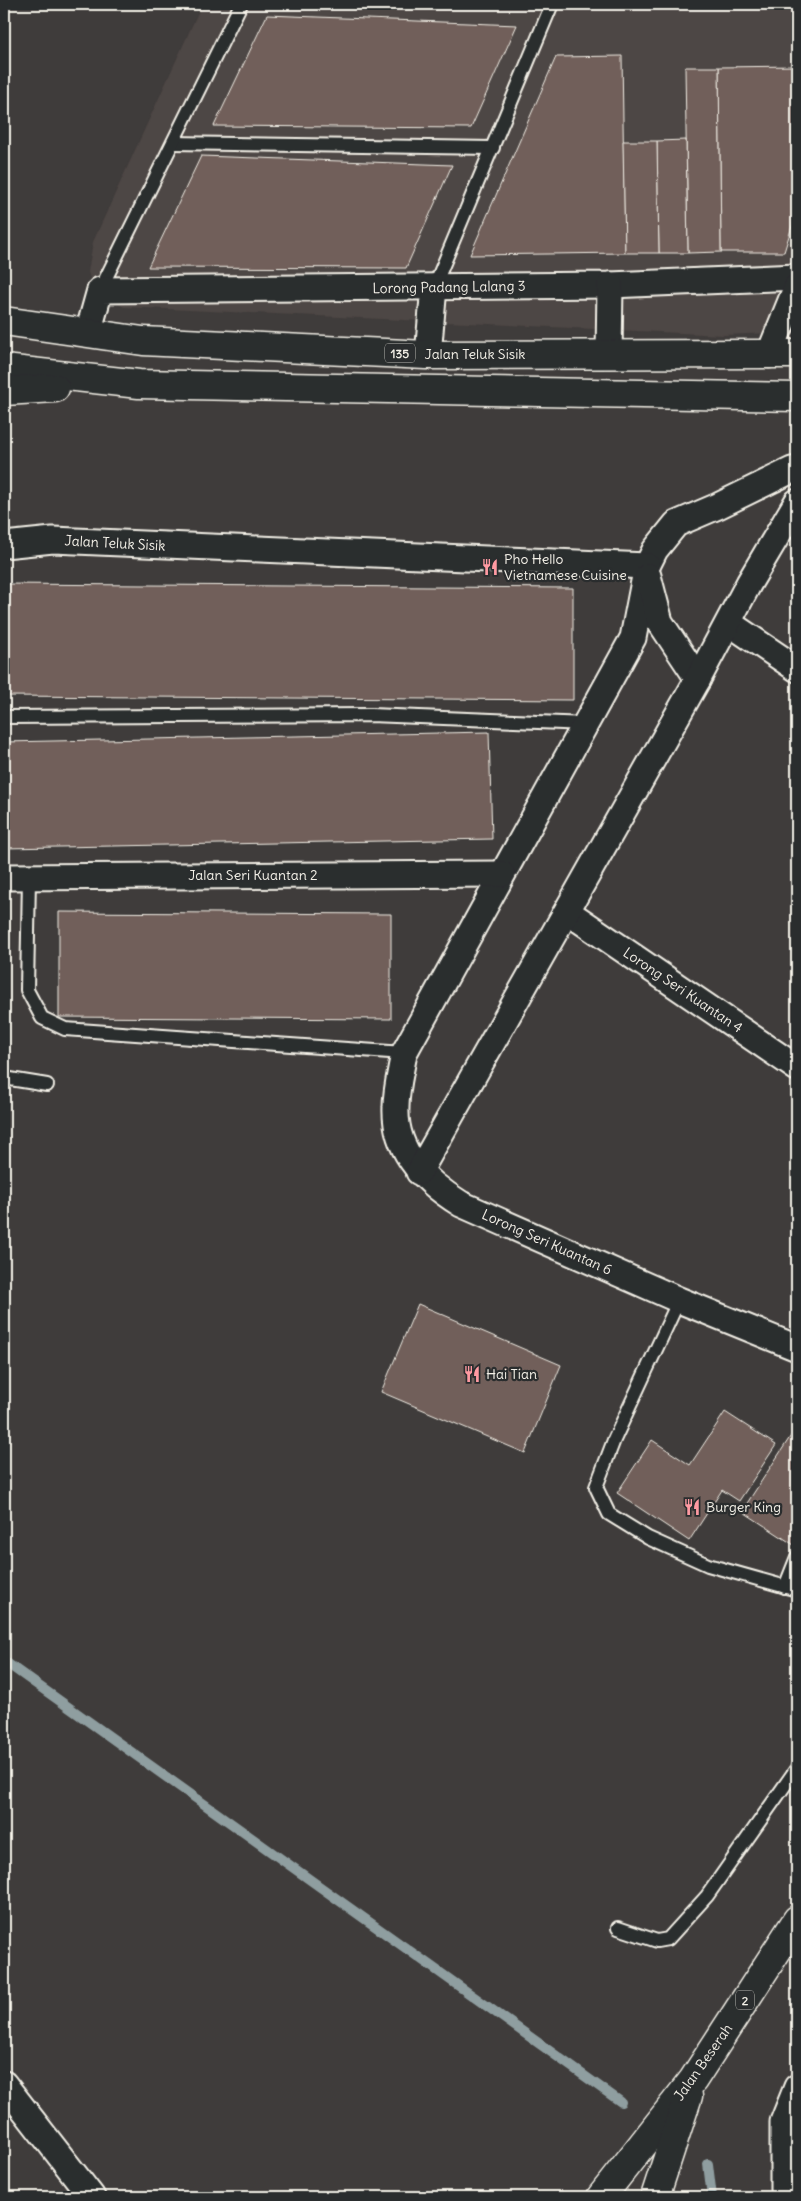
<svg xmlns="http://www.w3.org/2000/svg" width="801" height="2201" viewBox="0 0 801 2201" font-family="Delius,sans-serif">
  <rect width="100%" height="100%" fill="#3f3c3b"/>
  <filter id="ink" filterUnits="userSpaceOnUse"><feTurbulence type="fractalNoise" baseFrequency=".02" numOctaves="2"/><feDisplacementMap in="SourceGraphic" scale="10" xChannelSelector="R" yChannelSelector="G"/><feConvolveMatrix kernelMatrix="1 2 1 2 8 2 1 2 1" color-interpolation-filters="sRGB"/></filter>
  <g filter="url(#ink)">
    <path fill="#4e4644" d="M202,4H797V332L724,335L124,307L95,293L88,272L93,242Z"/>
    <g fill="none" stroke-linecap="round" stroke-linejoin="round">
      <g stroke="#8f9ea0" stroke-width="10">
        <path d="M4,1661L621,2102"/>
        <path d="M708,2164L712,2197"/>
      </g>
    </g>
    <g fill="#715f5a" stroke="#f4f1e8">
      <path d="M267,15L517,25L471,128L214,126Z"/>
      <path d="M622,56L625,253L470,255L556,57Z"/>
      <path d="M797,66V210L784,252H721L719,67Z"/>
      <path d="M685,67H719L721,252L688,253Z"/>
      <path d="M686,140L688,253H659L657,141Z"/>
      <path d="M623,141H657L659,253H625Z"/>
      <path d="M201,156L452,165L406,268L148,267Z"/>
      <path d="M4,584L573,588V700L4,696Z"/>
      <path d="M489,732L492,839L4,848V742Z"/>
      <path d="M59,912L391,914V1019L59,1017Z"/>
      <path d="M418,1304L561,1365L525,1453L381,1392Z"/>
      <path d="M725,1412L776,1445L739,1501L722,1490L689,1541L617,1493L652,1440L690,1465Z"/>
      <path d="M796,1428L797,1429V1547L742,1511Z"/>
    </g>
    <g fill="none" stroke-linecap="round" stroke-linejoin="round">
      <g stroke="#f4f1e8" stroke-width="16">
        <g id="service">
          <path d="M173,143L493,148"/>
          <path d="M434,287L552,4"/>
          <path d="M100,290L241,4"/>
          <path d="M4,717L371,715L586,724"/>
          <path d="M29,877L27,990L42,1018L65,1029L404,1053"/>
          <path d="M4,1078L47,1085"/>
          <path d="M679,1300L614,1440L596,1487L609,1514L648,1538L708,1565L797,1590"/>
          <path d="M785,1587L797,1557"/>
          <path d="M618,1928L657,1941L668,1939L707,1896L797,1768"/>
        </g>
      </g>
      <g stroke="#f4f1e8" stroke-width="29">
        <g id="minor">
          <path d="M88,333L100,290L610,285L797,277"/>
          <path d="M428,355L434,287"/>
          <path d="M609,355L610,285"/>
          <path d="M769,355L797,286"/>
          <path d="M797,469L792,470L718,506L676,524L655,550L647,566L633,638L404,1053C401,1071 396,1089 396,1107C394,1152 425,1182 461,1204L679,1300L797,1348"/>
          <path d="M4,545L53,540L647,566"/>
          <path d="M648,576L660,622L698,679"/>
          <path d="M729,623L797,669"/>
          <path d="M4,877L502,874"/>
          <path d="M568,912L797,1068"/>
          <path d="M419,1172L698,679L749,583L797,502"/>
          <path d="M4,2084L92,2197"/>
          <path d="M785,2197L783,2189V2122L797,2087"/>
        </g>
      </g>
      <g stroke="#f4f1e8" stroke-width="31">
        <g id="primary">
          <path d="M4,321L143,341L426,355L797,354"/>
          <path d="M4,369L139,384L797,397"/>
          <path d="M4,391L55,388"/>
        </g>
      </g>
      <g stroke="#f4f1e8" stroke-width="31">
        <g id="trunk">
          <path d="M601,2197L693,2080L797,1920"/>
          <path d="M655,2197L688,2096"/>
        </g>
      </g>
      <use href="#service" stroke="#2a2d2e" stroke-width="12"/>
      <use href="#minor" stroke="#2a2d2e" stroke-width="25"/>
      <use href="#primary" stroke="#2a2d2e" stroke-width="28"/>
      <use href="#trunk" stroke="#2a2d2e" stroke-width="28"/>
    </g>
  </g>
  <defs>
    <g id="restaurant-bare" transform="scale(1.35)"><path d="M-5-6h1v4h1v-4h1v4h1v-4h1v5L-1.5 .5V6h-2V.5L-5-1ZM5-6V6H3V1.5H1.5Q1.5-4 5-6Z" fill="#ff9aa2" stroke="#2a2d2e" stroke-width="2.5" paint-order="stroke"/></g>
  </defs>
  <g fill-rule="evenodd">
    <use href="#restaurant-bare" x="490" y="567"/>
    <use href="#restaurant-bare" x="472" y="1374"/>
    <use href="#restaurant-bare" x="692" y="1507"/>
  </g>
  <g text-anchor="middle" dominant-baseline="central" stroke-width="4.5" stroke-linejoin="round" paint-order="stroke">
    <g fill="#2a2d2e" stroke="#b7b6b0" stroke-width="1">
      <rect x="385" y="343.5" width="30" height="19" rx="4"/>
      <rect x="736" y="1990.5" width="18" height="19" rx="4"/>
    </g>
    <g font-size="12" font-weight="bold" fill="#f4f1e8">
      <text x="400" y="353">135</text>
      <text x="745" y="2000">2</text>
    </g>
    <g font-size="14" fill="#f4f1e8" stroke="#2a2d2e">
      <text transform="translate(449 287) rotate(-1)">Lorong Padang Lalang 3</text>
      <text x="475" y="354">Jalan Teluk Sisik</text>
      <text transform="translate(115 543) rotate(3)">Jalan Teluk Sisik</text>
      <text x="253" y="875">Jalan Seri Kuantan 2</text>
      <text transform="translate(683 990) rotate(34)">Lorong Seri Kuantan 4</text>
      <text transform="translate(547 1242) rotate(24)">Lorong Seri Kuantan 6</text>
      <text transform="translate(703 2062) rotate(-55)">Jalan Beserah</text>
    </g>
    <g font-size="14" fill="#f4f1e8" stroke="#2a2d2e" text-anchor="start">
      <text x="504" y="559">Pho Hello<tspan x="504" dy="16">Vietnamese Cuisine</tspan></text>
      <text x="486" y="1374">Hai Tian</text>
      <text x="706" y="1507">Burger King</text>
    </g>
  </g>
  <rect width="801" height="2201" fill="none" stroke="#2a2d2e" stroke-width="20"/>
  <rect x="10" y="10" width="781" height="2181" fill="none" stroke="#f4f1e8" stroke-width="2" filter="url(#ink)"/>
</svg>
